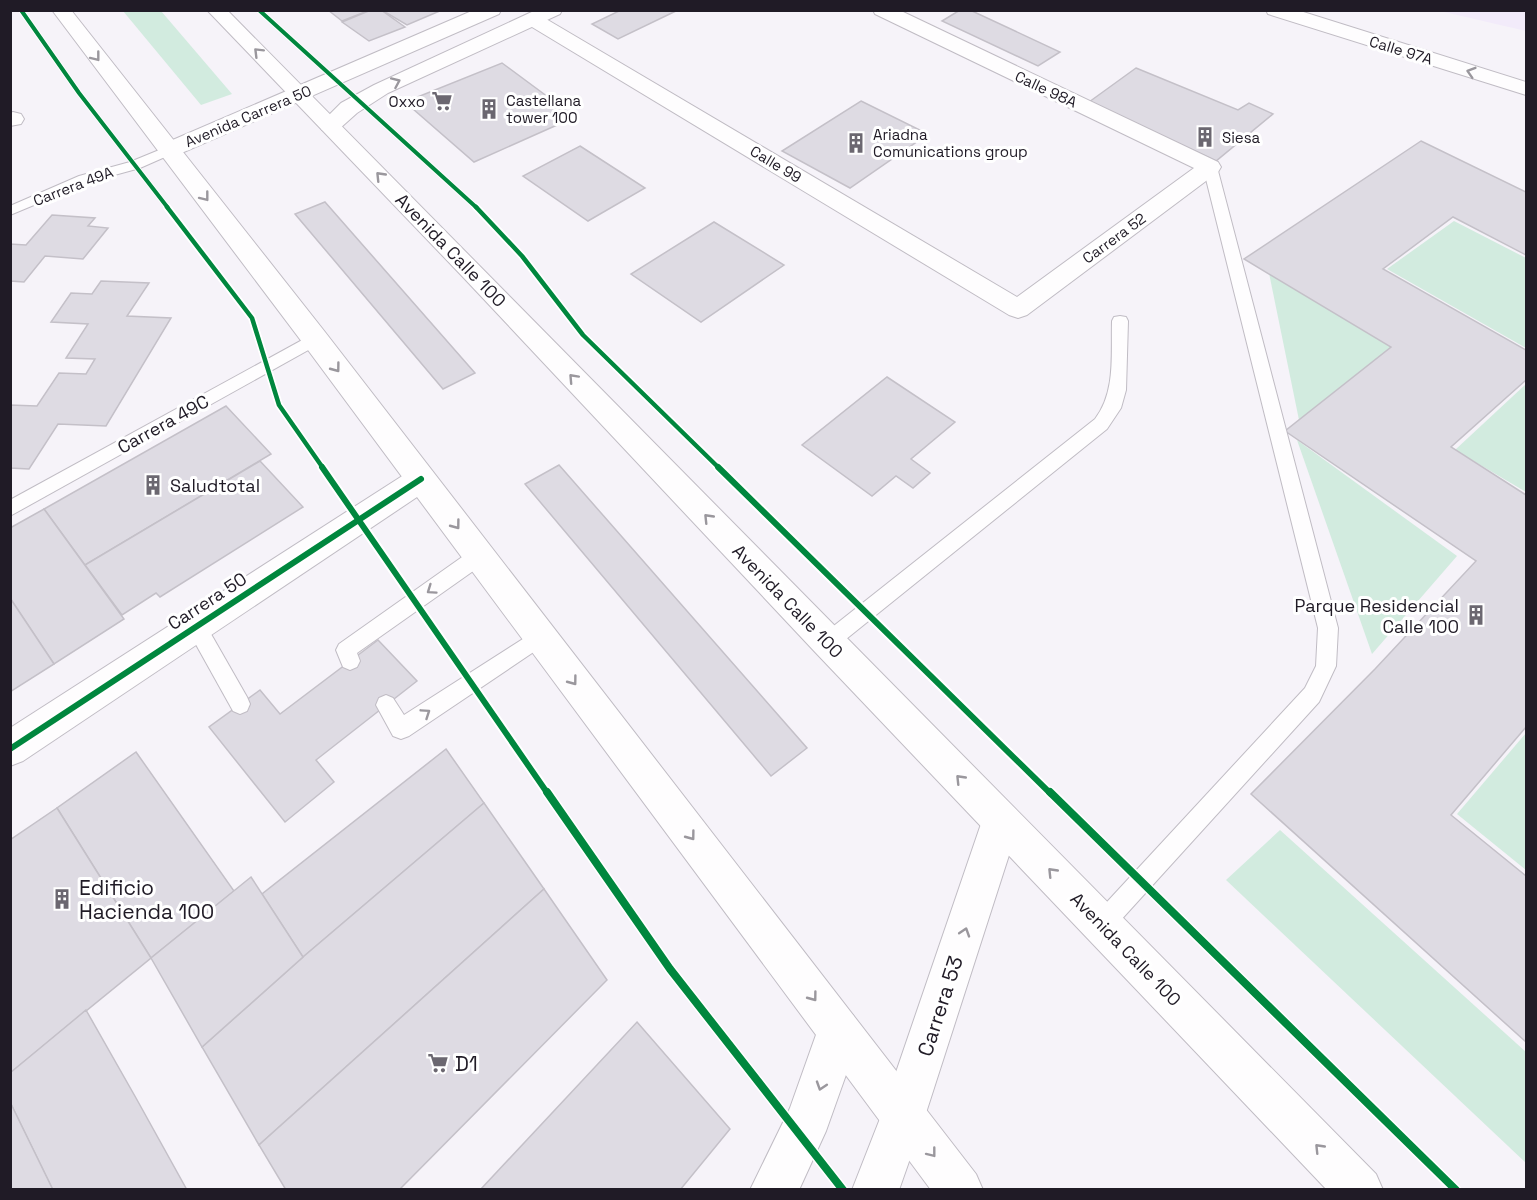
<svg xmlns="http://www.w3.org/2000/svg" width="1537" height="1200" viewBox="0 0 1537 1200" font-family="'Space Grotesk',sans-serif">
  <rect width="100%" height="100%" fill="#f6f3f9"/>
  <path fill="#f2ebfa" d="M1440,11H1526V31Z"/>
  <g fill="#d2ebdf">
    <path d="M123,11H161L232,94L201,105Z"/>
    <path d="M1454,221L1526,258V348L1387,269Z"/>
    <path d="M1269,273L1391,347L1299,420Z"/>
    <path d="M1526,384V492L1455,450Z"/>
    <path d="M1297,440L1457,556L1372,654Z"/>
    <path d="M1526,733V870L1457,814Z"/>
    <path d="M1280,830L1526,1052V1163L1226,880Z"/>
  </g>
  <g fill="#dedbe3" stroke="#c4c0c8" stroke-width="1.5">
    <path d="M328,10H370L342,21Z"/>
    <path d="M371,10H381L405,27L369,41L342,22Z"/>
    <path d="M389,10H442L407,25L385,12Z"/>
    <path d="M621,10H678L618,39L592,24Z"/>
    <path d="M960,10H970L1060,52L1038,66L942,21Z"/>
    <path d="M502,63L575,117L474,162L405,102Z"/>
    <path d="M1136,68L1238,110L1249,103L1273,114L1216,161L1089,102Z"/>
    <path d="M861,101L928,134L850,188L782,151Z"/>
    <path d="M1421,141L1526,192V255L1453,217L1383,269L1526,350V380L1451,447L1526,495V727L1451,815L1526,876V1042L1251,794L1375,669L1476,561L1285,431L1391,347L1244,259Z"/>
    <path d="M580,146L645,188L588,221L523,176Z"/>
    <path d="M325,202L475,373L443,389L295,214Z"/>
    <path d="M52,215L95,218L88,226L108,228L83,259L45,256L24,282L10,281V244L26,245Z"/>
    <path d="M714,222L784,265L701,322L631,274Z"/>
    <path d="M101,281L149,283L127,316L171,318L106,426L58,424L29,469L10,468V405L37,406L59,373L86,374L95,359L66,358L88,324L51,322L71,293L92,294Z"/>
    <path d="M887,377L955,422L911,459L930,473L913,488L896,476L872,496L802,445Z"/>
    <path d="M226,406L271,454L85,565L44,509Z"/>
    <path d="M260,461L303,507L160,597L156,593L122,615L85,565Z"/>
    <path d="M559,465L807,748L771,776L525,484Z"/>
    <path d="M44,509L124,619L54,664L10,598V528Z"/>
    <path d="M10,598L54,664L10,692Z"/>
    <path d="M378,640L417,681L316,760L334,782L285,822L209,727L260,690L280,714Z"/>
    <path d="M446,749L484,803L303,957L262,894Z"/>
    <path d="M136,752L234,891L151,958L57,808Z"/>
    <path d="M484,803L544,889L259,1145L202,1047L303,957Z"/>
    <path d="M57,808L151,958L10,1073V840Z"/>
    <path d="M251,877L303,957L202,1047L151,958Z"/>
    <path d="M544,889L607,980L399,1190H286L259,1145Z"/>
    <path d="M86,1010L136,1098L187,1190H53L10,1102V1073Z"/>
    <path d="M637,1022L730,1129L680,1190H480Z"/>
    <path d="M10,1102L53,1190H10Z"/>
  </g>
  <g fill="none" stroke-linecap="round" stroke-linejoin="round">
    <g stroke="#c0bcc4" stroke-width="2">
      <g id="lane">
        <path d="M169,146L176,150L174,153L140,168L89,182L10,215V206L79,176L130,162Z"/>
        <path d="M1210,163L1217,167L1338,628L1336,666L1319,702L1110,932L1102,936L1094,932L1090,924L1094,916L1305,688L1316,666L1318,628L1203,167Z"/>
        <path d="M1120,316L1126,317L1128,321L1126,390L1121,408L1107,429L835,648L828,651L821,648L818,642L821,636L1095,419C1116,392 1111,355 1112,321L1114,317Z"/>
        <path d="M315,333L321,335L323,339L321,343L10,516V500Z"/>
        <path d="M479,548L486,550L488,556L486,562L357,653L360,661L357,667L350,670L343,667L336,650L339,644L472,550Z"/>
        <path d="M196,617L203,620L247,697L250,704L247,711L240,714L233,711L189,632L186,626L189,620Z"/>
        <path d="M540,628L547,631L550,637L547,643L409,736L401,739L393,736L376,705L379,698L386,695L393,698L404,715Z"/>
      </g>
    </g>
    <g stroke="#c0bcc4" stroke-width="2">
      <g id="street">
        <path d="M873,10H899L1218,162L1221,167L1218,172L1027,315L1018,318L1009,315L527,24L524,20L527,16H541L1017,297L1194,168L875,14Z"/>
        <path d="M1266,10H1297L1526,82V95L1268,14Z"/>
        <path d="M13,112L21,114L24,119L21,124L10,126V113Z"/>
      </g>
    </g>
    <g stroke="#c0bcc4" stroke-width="2">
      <g id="secondary">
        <path d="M474,10H501L499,14L177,155L169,157L161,155L158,150L161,145Z"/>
        <path d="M536,10H562L560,14L388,93L357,113L338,130L330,132L322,130L319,125L341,103L374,85Z"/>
        <path d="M421,467L432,471L436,479L432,487L23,761L10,766V728L410,471Z"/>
        <path d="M1001,802L1014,808L1020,821L925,1116L899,1190H852L881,1116L982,821L988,808Z"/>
        <path d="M838,1009L853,1015L859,1030L847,1072L826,1131L799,1190H750L790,1108L823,1015Z"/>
      </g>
    </g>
    <g stroke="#c0bcc4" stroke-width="2">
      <g id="primary">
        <path d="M52,10H71L325,332L976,1174L983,1190H931L305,346Z"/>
        <path d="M207,10H227L1376,1174L1383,1190H1327L816,653L462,276Z"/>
      </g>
    </g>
    <use href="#lane" fill="#fefdfe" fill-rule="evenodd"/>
    <use href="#street" fill="#fefdfe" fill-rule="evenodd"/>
    <use href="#secondary" fill="#fefdfe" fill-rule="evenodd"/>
    <use href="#primary" fill="#fefdfe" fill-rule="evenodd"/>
    <g stroke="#fff" stroke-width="6">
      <g id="cycleway-far3">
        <path d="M21,10L79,93L168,208"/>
        <path d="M259,10L477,208"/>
      </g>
    </g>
    <g stroke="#fff" stroke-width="8">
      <g id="cycleway-far2">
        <path d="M167,207L252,318L279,405L323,468"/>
        <path d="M476,207L522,256L583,335L719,468"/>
      </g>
    </g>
    <g stroke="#fff" stroke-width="10">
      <g id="cycleway-far1">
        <path d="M322,467L548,794"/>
        <path d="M718,467L1051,794"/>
        <path d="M10,749L421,479"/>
      </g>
    </g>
    <g stroke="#fff" stroke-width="11">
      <g id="cycleway">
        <path d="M547,792L670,969L843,1190"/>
        <path d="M1050,792L1456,1190"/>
      </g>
    </g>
    <use href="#cycleway-far3" stroke="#00873e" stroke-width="4"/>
    <use href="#cycleway-far2" stroke="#00873e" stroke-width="4.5"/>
    <use href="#cycleway-far1" stroke="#00873e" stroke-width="6"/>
    <use href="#cycleway" stroke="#00873e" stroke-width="8"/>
  </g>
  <defs><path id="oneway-chevron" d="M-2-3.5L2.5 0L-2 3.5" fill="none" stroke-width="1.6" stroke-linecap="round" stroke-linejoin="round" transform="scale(1.5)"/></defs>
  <g stroke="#9a979d">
    <use href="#oneway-chevron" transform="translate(258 52) rotate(-135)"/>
    <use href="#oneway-chevron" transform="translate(96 57) rotate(52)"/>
    <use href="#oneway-chevron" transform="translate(1471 72) rotate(-163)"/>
    <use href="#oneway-chevron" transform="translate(396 82) rotate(-24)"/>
    <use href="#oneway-chevron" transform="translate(380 176) rotate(-134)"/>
    <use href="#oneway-chevron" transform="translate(205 197) rotate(52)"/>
    <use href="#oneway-chevron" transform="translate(336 368) rotate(53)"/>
    <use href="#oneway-chevron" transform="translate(573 378) rotate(-133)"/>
    <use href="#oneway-chevron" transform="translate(708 518) rotate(-134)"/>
    <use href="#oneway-chevron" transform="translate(456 525) rotate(53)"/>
    <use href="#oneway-chevron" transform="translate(431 590) rotate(145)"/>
    <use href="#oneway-chevron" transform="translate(573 681) rotate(53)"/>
    <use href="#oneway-chevron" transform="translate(426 713) rotate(-34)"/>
    <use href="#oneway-chevron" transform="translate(960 779) rotate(-134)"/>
    <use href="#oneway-chevron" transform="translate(691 836) rotate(53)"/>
    <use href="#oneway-chevron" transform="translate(1052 872) rotate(-134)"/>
    <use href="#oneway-chevron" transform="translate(965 932) rotate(-72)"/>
    <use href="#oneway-chevron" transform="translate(813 997) rotate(53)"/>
    <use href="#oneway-chevron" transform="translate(821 1086) rotate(108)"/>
    <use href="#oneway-chevron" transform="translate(1319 1148) rotate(-134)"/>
    <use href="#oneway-chevron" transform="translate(932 1153) rotate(52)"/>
  </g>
  <defs>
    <g id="supermarket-bare" transform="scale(1.62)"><path d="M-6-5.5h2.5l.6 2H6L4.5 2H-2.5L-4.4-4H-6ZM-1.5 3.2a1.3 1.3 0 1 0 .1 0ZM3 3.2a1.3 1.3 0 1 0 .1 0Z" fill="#6b6770" stroke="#fff" stroke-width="2.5" paint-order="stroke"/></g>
    <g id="building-bare" transform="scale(1.62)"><path d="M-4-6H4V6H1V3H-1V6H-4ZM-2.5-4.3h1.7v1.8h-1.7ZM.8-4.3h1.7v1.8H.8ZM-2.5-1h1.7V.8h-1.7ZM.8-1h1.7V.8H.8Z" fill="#6b6770" stroke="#fff" stroke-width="2.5" paint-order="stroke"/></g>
  </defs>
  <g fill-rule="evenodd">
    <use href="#supermarket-bare" x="442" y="101"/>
    <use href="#building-bare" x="489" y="109"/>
    <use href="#building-bare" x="1205" y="137"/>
    <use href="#building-bare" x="856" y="143"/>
    <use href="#building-bare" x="153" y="485"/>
    <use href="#building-bare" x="1476" y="615"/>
    <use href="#building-bare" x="62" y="899"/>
    <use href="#supermarket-bare" x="438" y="1063"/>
  </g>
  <g text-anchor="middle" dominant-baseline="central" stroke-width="6" stroke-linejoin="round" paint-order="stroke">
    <g font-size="15" fill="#201b26" stroke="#fff">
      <text transform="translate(1401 50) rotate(17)">Calle 97A</text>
      <text transform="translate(1046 89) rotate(25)">Calle 98A</text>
      <text transform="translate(248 116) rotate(-23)">Avenida Carrera 50</text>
      <text transform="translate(776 164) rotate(31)">Calle 99</text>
      <text transform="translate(73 186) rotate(-21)">Carrera 49A</text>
      <text transform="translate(1114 238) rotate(-36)">Carrera 52</text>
    </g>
    <g font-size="15" fill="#201b26" stroke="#fff" text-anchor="start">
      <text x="506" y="100">Castellana<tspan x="506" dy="17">tower 100</tspan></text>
      <text x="425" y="101" text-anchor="end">Oxxo</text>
      <text x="873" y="134">Ariadna<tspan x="873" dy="17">Comunications group</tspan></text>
      <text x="1222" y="137">Siesa</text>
    </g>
    <g font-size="18" fill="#201b26" stroke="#fff">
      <text transform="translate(451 250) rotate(46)">Avenida Calle 100</text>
      <text transform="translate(163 424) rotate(-29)">Carrera 49C</text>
      <text transform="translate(207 601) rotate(-33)">Carrera 50</text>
      <text transform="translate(788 601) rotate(46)">Avenida Calle 100</text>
      <text transform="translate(1126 949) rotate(46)">Avenida Calle 100</text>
    </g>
    <g font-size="18" fill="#201b26" stroke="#fff" text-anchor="start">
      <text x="170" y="485">Saludtotal</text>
      <text x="1459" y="605" text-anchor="end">Parque Residencial<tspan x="1459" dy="21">Calle 100</tspan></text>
    </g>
    <g font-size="21" fill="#201b26" stroke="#fff" text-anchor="start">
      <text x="79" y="887">Edificio<tspan x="79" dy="24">Hacienda 100</tspan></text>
      <text x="455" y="1063">D1</text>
    </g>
    <g font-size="21" fill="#201b26" stroke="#fff">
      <text transform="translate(940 1006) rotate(-72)">Carrera 53</text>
    </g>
  </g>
  <rect width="1537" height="1200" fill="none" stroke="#201b26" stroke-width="24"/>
</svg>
